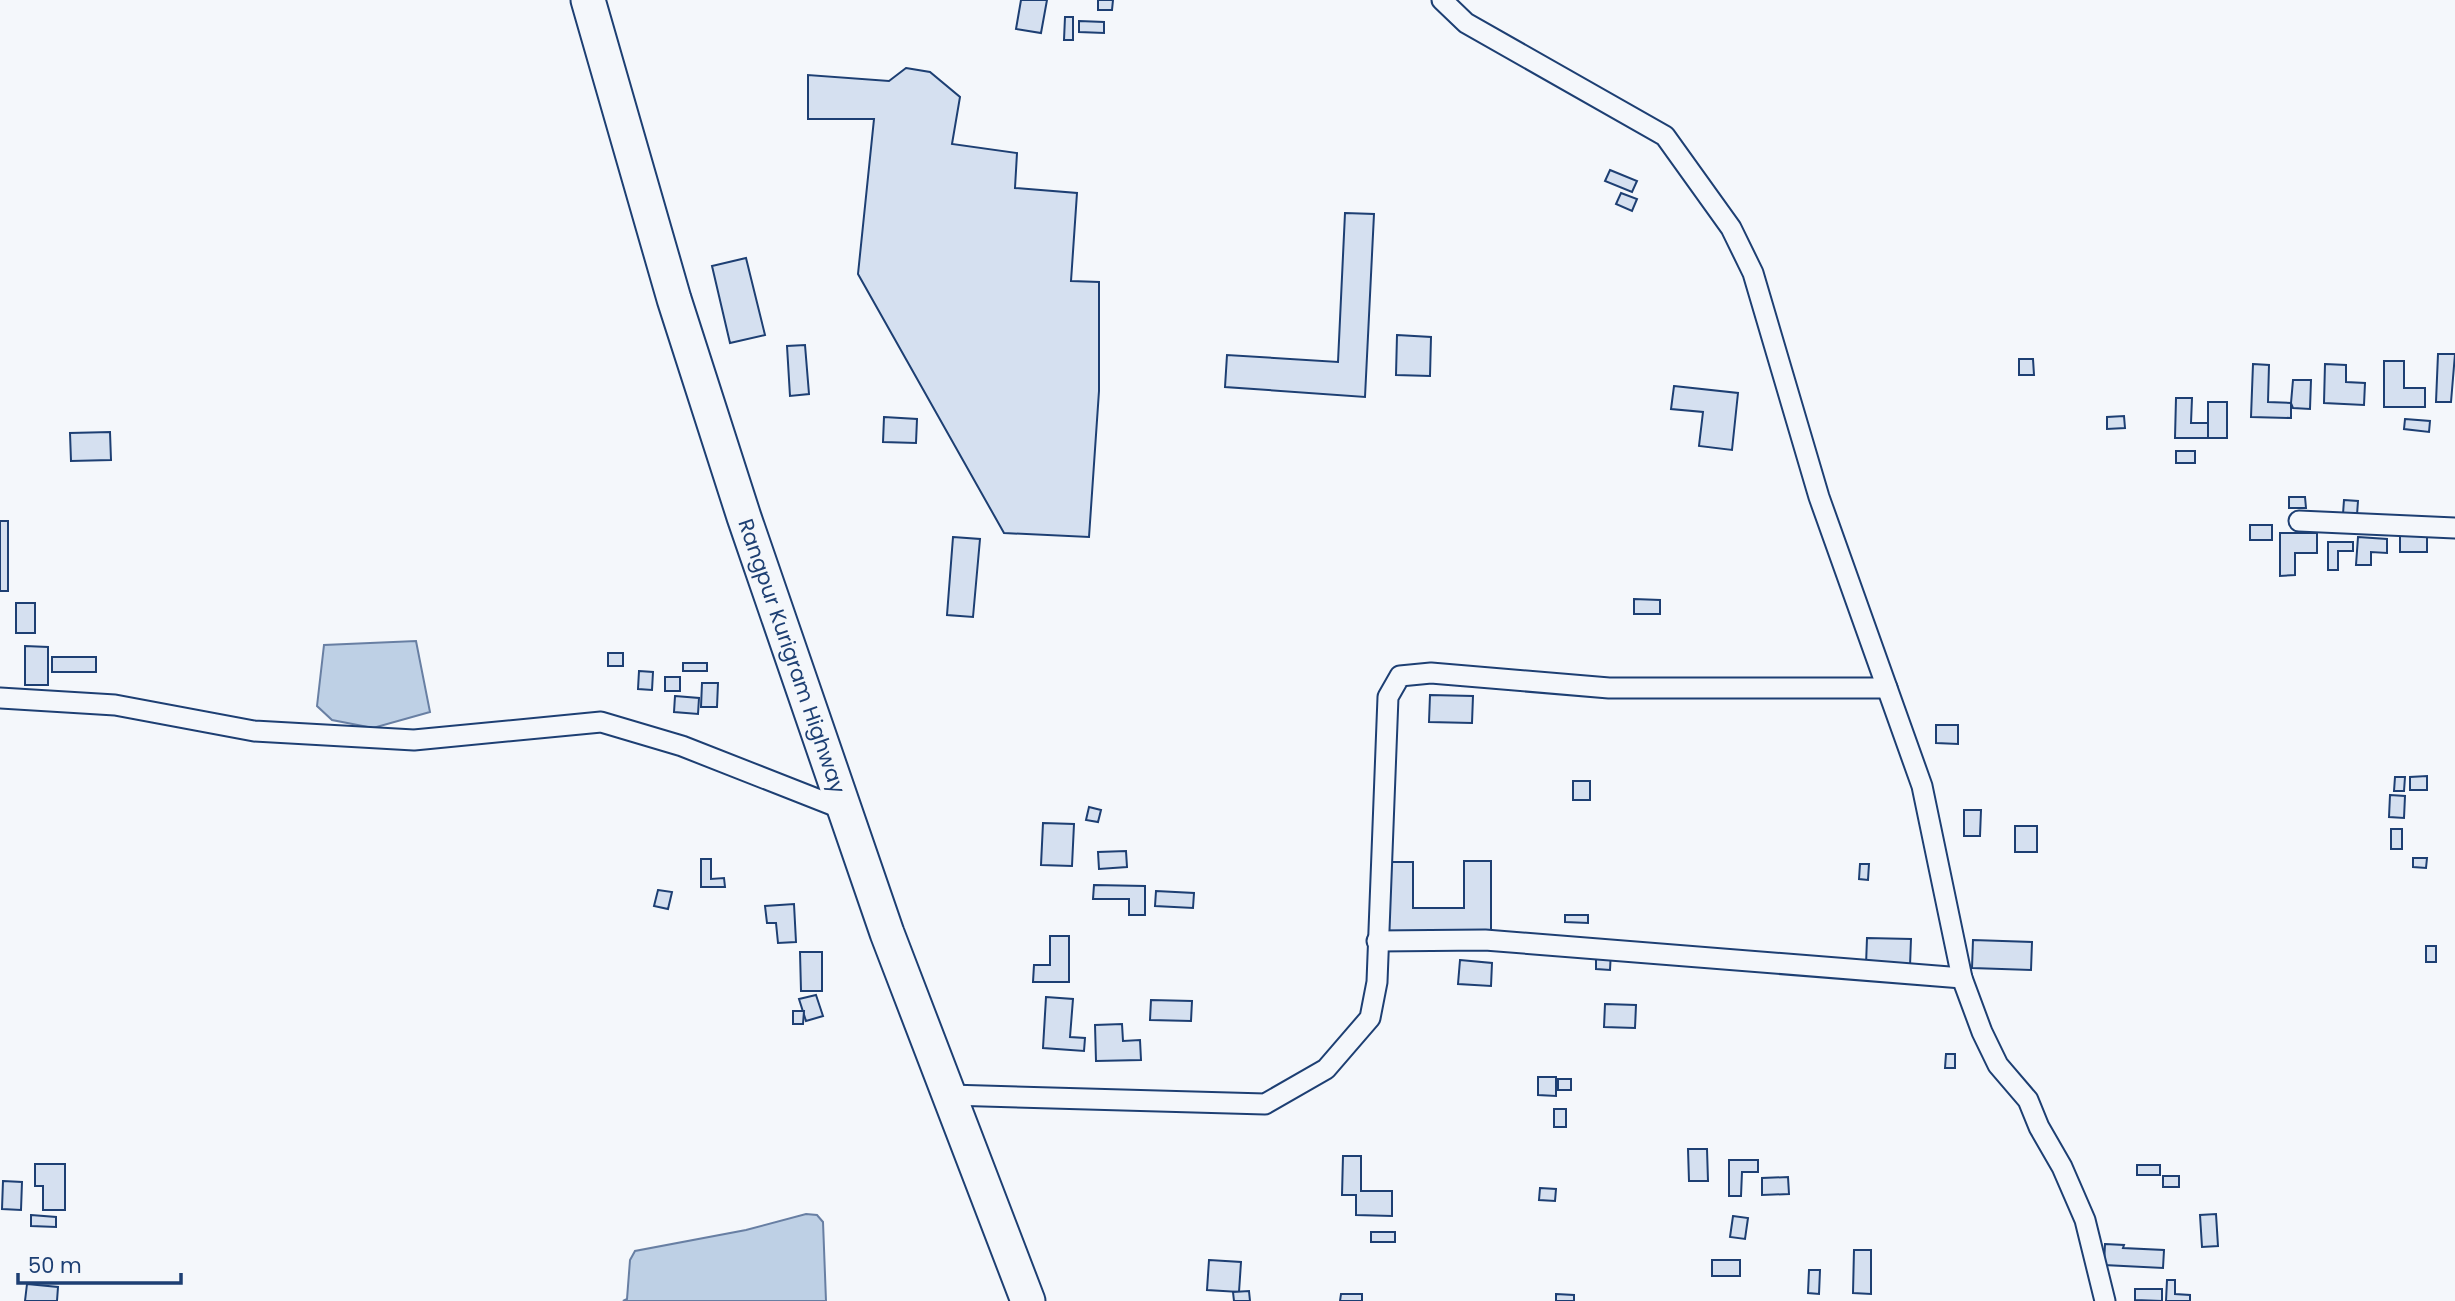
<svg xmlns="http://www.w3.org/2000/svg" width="2455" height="1301" viewBox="0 0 2455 1301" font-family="Poppins,sans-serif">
  <rect width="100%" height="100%" fill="#f4f7fb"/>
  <g fill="#bed0e5" stroke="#687fa3" stroke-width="2">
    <path d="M416,641L430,712L373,728L332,720L317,706L324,645Z"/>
    <path d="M806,1214L817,1215L823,1222L826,1301H623L627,1299L630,1260L635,1251L746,1230Z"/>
  </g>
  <g fill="#d5e0f0" stroke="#1d3f73" stroke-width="2">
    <path d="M1021,0H1047L1041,33L1016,29Z"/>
    <path d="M1098,0H1113L1112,10H1098Z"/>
    <path d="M1065,17H1073V40H1064Z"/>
    <path d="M1079,21L1104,22V33L1079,32Z"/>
    <path d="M906,68L930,72L960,97L952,144L1017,153L1015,188L1077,193L1071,281L1099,282V391L1089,537L1004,533L858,274L874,119H808V75L889,81Z"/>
    <path d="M1610,170L1637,181L1632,192L1605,181Z"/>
    <path d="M1621,193L1637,199L1632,211L1616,204Z"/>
    <path d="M1345,213L1374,214L1365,397L1225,387L1227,355L1338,362Z"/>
    <path d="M746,258L765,335L730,343L712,266Z"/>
    <path d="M1397,335L1431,337L1430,376L1396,375Z"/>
    <path d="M805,345L809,394L790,396L787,346Z"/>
    <path d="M2438,354H2455L2451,402H2436Z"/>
    <path d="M2019,359H2033L2034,375H2019Z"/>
    <path d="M2384,361H2404V388H2425V407H2384Z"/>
    <path d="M2253,364L2269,365L2268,402L2291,403V418L2251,417Z"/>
    <path d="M2325,364L2346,365V382L2365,383L2364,405L2324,403Z"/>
    <path d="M2293,380H2311L2310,409L2293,408L2291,403Z"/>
    <path d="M1674,386L1738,393L1732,450L1699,446L1703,412L1671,409Z"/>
    <path d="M2176,398H2192L2191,423H2208V438H2175Z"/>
    <rect x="2208" y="402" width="19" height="36"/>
    <path d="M2124,416L2125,428L2107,429V417Z"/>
    <path d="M884,417L917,419L916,443L883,442Z"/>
    <path d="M2405,419L2430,421L2429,432L2404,429Z"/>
    <path d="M110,432L111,460L71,461L70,433Z"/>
    <rect x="2176" y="451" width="19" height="12"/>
    <path d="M2289,497H2305L2306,508H2289Z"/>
    <path d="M2344,500L2358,501L2357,515L2343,514Z"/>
    <rect x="0" y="521" width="8" height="70"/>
    <rect x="2250" y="525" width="22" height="15"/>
    <path d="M2280,533H2317V553H2295V575L2280,576Z"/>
    <rect x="2400" y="534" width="27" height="18"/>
    <path d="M953,537L980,539L973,617L947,615Z"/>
    <path d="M2358,537L2387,539V553L2371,552V565H2356Z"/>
    <path d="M2328,542H2353V551H2338V570H2328Z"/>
    <path d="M1634,599L1660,600V614H1634Z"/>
    <rect x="16" y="603" width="19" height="30"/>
    <path d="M25,646L48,647V685H25Z"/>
    <rect x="608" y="653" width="15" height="13"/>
    <rect x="52" y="657" width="44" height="15"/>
    <rect x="683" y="663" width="24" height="8"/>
    <path d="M639,671L653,672L652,690L638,689Z"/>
    <rect x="665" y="677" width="15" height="14"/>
    <path d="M702,683H718L717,707H701Z"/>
    <path d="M1430,695L1473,696L1472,723L1429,722Z"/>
    <path d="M675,696L699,698L698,714L674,712Z"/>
    <path d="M1936,725H1958V744L1936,743Z"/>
    <path d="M2427,776V790H2410V777Z"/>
    <path d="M2395,777H2405L2404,791H2394Z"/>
    <rect x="1573" y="781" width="17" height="19"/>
    <path d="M2390,795L2405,796L2404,818L2389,817Z"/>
    <path d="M1089,807L1101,810L1098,822L1086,820Z"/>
    <path d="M1964,810H1981L1980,836H1964Z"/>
    <path d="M1043,823L1074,824L1072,866L1041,865Z"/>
    <rect x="2015" y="826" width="22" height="26"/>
    <rect x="2391" y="829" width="11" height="20"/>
    <path d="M1126,851L1127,867L1099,869L1098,852Z"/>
    <path d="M2413,858H2427L2426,868L2413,867Z"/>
    <path d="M701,859H711V879L724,878L725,887H701Z"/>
    <path d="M1464,861H1491V937H1386V862H1413V908H1464Z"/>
    <path d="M1860,864H1869L1868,880L1859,879Z"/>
    <path d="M1094,885L1145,886V915H1129V899H1093Z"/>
    <path d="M658,890L672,892L668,909L654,906Z"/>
    <path d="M1156,891L1194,893L1193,908L1155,906Z"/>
    <path d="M794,904L796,942L778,943L776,923H767L765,906Z"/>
    <path d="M1565,915H1588V923L1565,922Z"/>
    <path d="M1050,936H1069V982H1033L1034,965H1050Z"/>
    <path d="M1867,938L1911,939L1910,966L1866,965Z"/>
    <path d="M1973,940L2032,942L2031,970L1972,968Z"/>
    <rect x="2426" y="946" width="10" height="16"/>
    <path d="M1596,951H1611L1610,970L1596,969Z"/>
    <path d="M800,952H822V991H801Z"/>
    <path d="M1460,960L1492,963L1491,986L1458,984Z"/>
    <path d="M816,995L823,1016L806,1021L799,999Z"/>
    <path d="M1046,997L1073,999L1070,1037L1085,1038L1084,1051L1043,1048Z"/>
    <path d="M1151,1000L1192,1001L1191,1021L1150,1020Z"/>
    <path d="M1605,1004L1636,1005L1635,1028L1604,1027Z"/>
    <path d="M793,1011H804L803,1024H793Z"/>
    <path d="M1122,1024L1123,1041L1140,1040L1141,1060L1096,1061L1095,1025Z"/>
    <path d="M1946,1054H1955V1068H1945Z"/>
    <path d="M1538,1077H1556V1096L1538,1095Z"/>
    <rect x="1558" y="1079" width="13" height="11"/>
    <rect x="1554" y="1109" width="12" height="18"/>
    <path d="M1688,1149H1707L1708,1181H1689Z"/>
    <path d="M1343,1156H1361V1191H1392V1216L1356,1215V1195H1342Z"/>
    <path d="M1729,1160H1758V1172H1742L1741,1196H1729Z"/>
    <path d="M35,1164H65V1210H43V1186H35Z"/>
    <rect x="2137" y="1165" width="23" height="10"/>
    <rect x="2163" y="1176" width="16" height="11"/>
    <path d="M1788,1177L1789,1194L1762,1195V1178Z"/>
    <path d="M3,1181L22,1182L21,1210L2,1209Z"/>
    <path d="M1540,1188L1556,1189L1555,1201L1539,1200Z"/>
    <path d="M2216,1214L2218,1246L2202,1247L2200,1215Z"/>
    <path d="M31,1215L56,1217V1227L31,1226Z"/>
    <path d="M1733,1216L1748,1218L1745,1239L1730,1237Z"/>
    <rect x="1371" y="1232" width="24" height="10"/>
    <path d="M2105,1244L2124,1245L2123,1248L2164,1250L2163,1268L2104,1265Z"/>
    <path d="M1854,1250H1871V1294L1853,1293Z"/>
    <path d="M1209,1260L1241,1262L1239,1292L1207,1290Z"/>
    <rect x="1712" y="1260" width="28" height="16"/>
    <path d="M1809,1270H1820L1819,1294L1808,1293Z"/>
    <path d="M2167,1280H2175V1294L2190,1295V1301H2166Z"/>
    <path d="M27,1284L58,1287L57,1301H25Z"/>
    <path d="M2135,1289H2162V1301L2135,1300Z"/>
    <path d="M1249,1291L1250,1301H1234L1233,1292Z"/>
    <path d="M1341,1294H1362V1301H1340Z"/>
    <path d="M1556,1294L1574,1295V1301H1556Z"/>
  </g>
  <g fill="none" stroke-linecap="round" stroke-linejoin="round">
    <g stroke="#1d3f73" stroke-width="23">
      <g id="minor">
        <path d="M1442,0L1466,23L1665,136L1731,228L1753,273L1819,497L1922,786L1962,978L1982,1032L1998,1065L2028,1100L2039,1127L2062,1167L2085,1220L2105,1301"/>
        <path d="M2299,521L2455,528"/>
        <path d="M0,698L115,705L254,731L414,740L601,722L682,746L845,810"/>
        <path d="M1377,941L1485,940L1962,978"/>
        <path d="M949,1095L1265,1104L1326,1069L1370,1018L1377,982L1388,697L1400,676L1431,673L1609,688H1887"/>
      </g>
    </g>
    <g stroke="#1d3f73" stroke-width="37">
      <path id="trunk" d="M588,0L674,299L744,517L887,933L1028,1301"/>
    </g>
    <use href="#minor" stroke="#f4f7fb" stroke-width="19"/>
    <use href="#trunk" stroke="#f4f7fb" stroke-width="33"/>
  </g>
  <g text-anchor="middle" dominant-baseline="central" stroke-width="5" stroke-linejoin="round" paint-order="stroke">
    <g font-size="21" fill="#1d3f73" stroke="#f4f7fb">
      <text transform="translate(792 656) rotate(71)">Rangpur Kurigram Highway</text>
    </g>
  </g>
  <path d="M18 1273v10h163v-10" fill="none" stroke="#1d3f73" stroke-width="3.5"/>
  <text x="28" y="1273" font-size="21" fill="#1d3f73" stroke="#f4f7fb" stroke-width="5" paint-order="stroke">50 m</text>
</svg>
